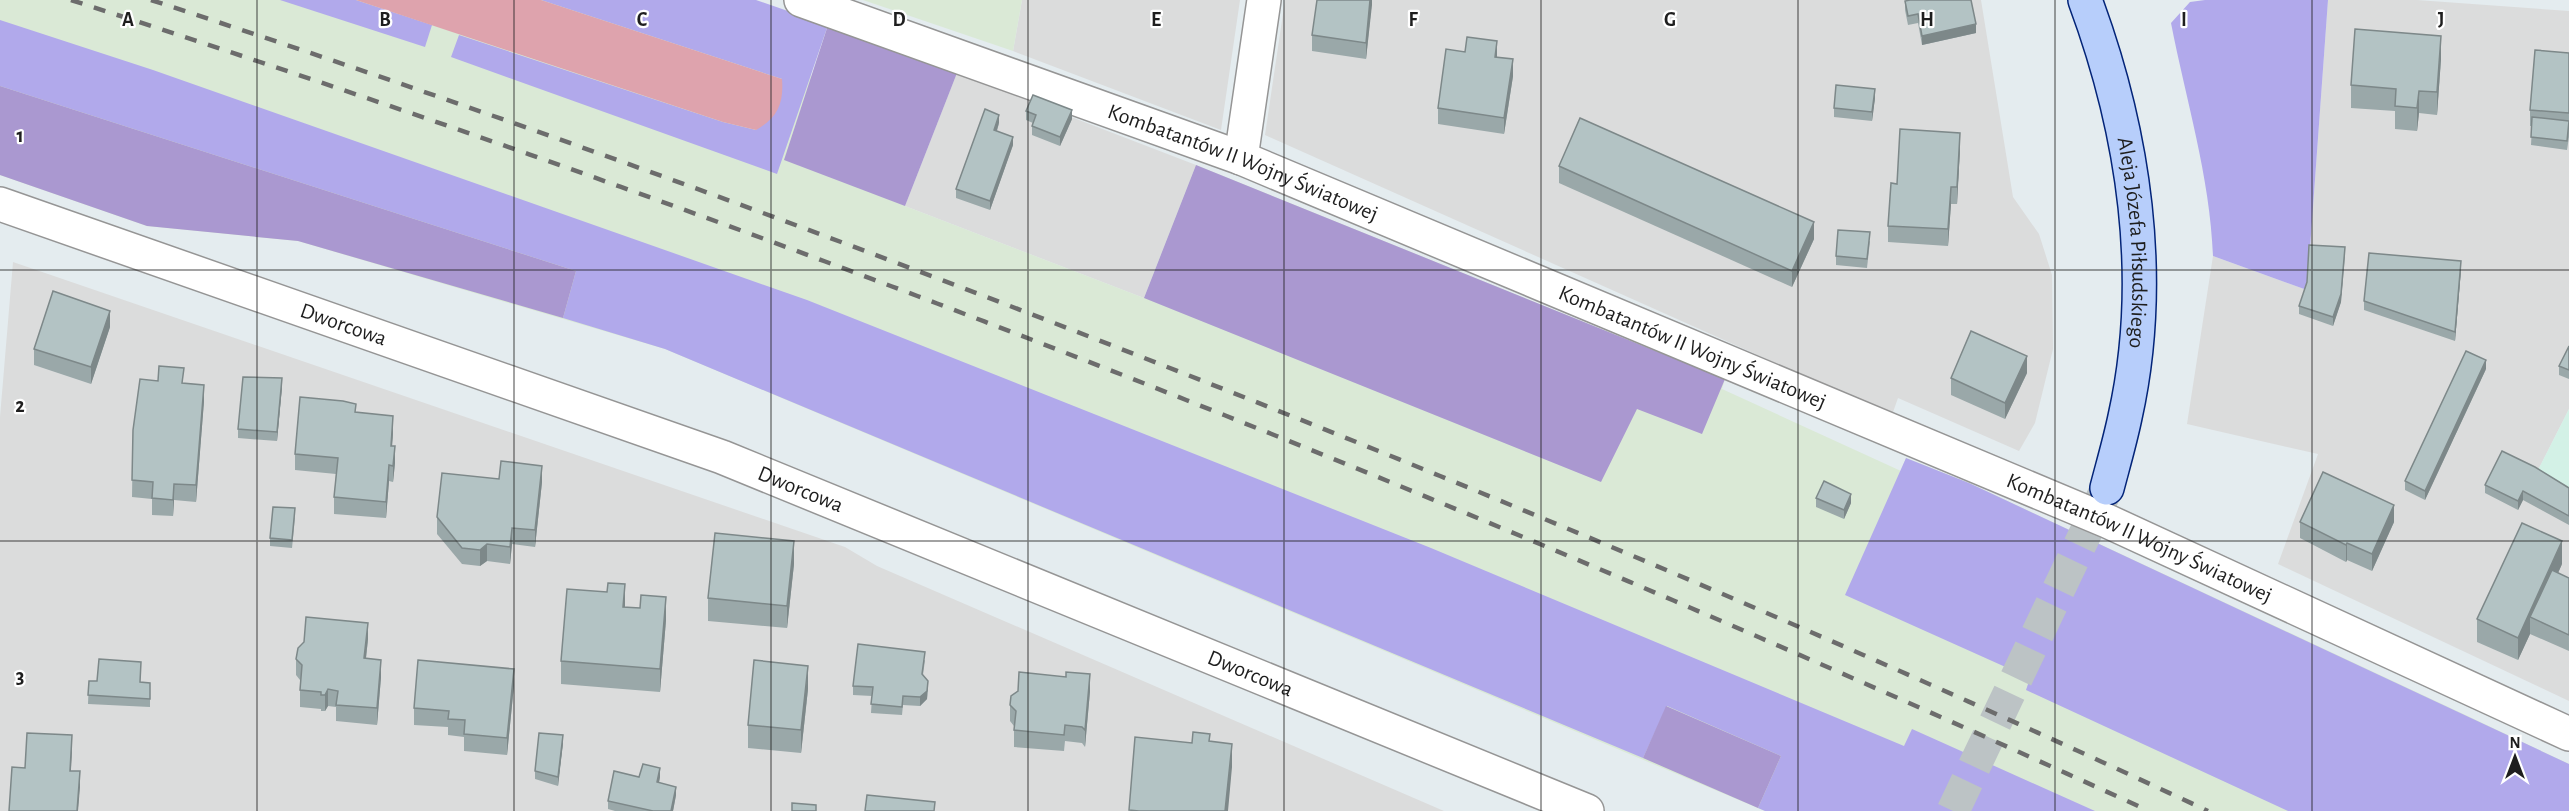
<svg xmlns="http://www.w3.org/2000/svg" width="2569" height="811" viewBox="0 0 2569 811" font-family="'Alegreya Sans',sans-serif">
  <rect width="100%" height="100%" fill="#e4ecef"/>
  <g fill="#dbdcdc">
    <path d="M1022,0H1240L1221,130L1013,51Z"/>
    <path d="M1285,0H1981L2013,197L2039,234L2052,275L2053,349L2035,423L2019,451L1898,398L1892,415L1265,135Z"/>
    <path d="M2328,0H2417L2569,11V409L2535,476L2569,497V701L2278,564L2318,454L2187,424L2213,256L2307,290Z"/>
    <path d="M957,73L1196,165L1144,298L905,206Z"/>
    <path d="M13,262L845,547L877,566L1444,811H0V417Z"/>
  </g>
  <path fill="#d3f1e6" d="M2569,409V497L2535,476Z"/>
  <g fill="#dae9d6">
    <path d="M0,0H756L905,206L1144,298L1196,165L1725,379L1722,389L1901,471L1906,458L1969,483L2472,718L2569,764V811H1765L665,349L298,241L147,226L0,175Z"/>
    <path d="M863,0H1022L1013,51Z"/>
  </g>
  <g fill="#b1a9eb">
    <path d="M280,0H356L432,25L425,47Z"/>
    <path d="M541,0H756L828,25L777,174L451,57L459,35L723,122L756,130L782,79Z"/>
    <path d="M2205,0H2328L2307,290L2213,256C2210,177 2186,100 2171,23L2190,2Z"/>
    <path d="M0,20L153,70L807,300L1431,548L1904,746L1912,729L2095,811H1765L1758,808L1781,756L1667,706L1643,758L665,349L563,318L576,271L0,86Z"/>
    <path d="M1906,458L1969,483L2569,764V811H2288L2026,690L2030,678L1845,595Z"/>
  </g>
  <g fill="#aa98d0">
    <path d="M828,25L957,73L905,206L784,160Z"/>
    <path d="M0,86L576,271L563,318L298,241L147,226L0,175Z"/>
    <path d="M1196,165L1725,379L1702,434L1637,409L1601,482L1144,298Z"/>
    <path d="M1666,706L1781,756L1758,808L1643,758Z"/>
  </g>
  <path fill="#dea3ad" d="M356,0H541L782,79C784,104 777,118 756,130L723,122Z"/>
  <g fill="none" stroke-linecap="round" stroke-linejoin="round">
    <path stroke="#bcc3c5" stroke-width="33" stroke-dasharray="33 16" stroke-linecap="butt" d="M1953,811L2106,490"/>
    <g stroke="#959595" stroke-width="36">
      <g id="street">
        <path id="s1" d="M801,0L1241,158L2107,521L2569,734"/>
        <path d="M1241,158L1264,0"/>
        <path id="s2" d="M0,204L722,457L1587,811"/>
      </g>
    </g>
    <g stroke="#032478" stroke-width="36">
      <g id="secondary">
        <path id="s3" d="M2085,0C2134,132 2156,278 2125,417C2120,441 2113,465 2107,488"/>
      </g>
    </g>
    <use href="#street" stroke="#fff" stroke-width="33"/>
    <use href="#secondary" stroke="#b7cefb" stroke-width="33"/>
    <g stroke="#6c6c6c" stroke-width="4.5" stroke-dasharray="12 12" stroke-linecap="butt">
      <path d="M71,0C780,228 1472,501 2149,811"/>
      <path d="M151,0C482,108 809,227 1134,354C1496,495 1855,646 2208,811"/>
    </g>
  </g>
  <g fill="#9aa8a9">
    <path d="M1372,0L1366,59L1312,51V35Z"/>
    <path d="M1905,1L1976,33L1922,45L1918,23L1908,25L1905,10Z"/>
    <path d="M2569,53V137L2567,150L2531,145L2532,126H2530V110Z"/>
    <path d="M1497,57L1513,76L1504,134L1438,124V108Z"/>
    <path d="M2441,59L2437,115L2419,113L2417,131L2395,129V111L2351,108V85Z"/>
    <path d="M1875,98L1872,121L1834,117V108Z"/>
    <path d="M1026,111L1072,119L1060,146L1032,135V126L1033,123L1026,120Z"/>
    <path d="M999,123L997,131L1013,145L990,210L956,198V189Z"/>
    <path d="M1960,149L1957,204H1951L1948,246L1888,242V226L1897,184Z"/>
    <path d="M1559,166L1814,239L1792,287L1559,183Z"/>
    <path d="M1870,241L1867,268L1836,265V256Z"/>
    <path d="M2345,256L2341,302L2333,326L2299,314V306Z"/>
    <path d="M2461,270L2455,341L2364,310V301Z"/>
    <path d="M110,327L91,384L34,365V349Z"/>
    <path d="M2569,346V379L2559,375V366Z"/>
    <path d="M2486,369L2425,500L2405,490V481Z"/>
    <path d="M2027,373L2005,419L1951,395V378Z"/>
    <path d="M184,383L204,401L196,502L174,500L173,516L152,515V499L132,497L133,430Z"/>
    <path d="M282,387L277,441L238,438V429Z"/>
    <path d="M356,412L393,432L392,446L395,463L393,482L389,481L386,518L334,514V497L336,474L295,470V454Z"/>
    <path d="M499,479L542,482L535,547L512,544L510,564L487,561L480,566L462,564L437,534V517Z"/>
    <path d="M2485,485L2569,488V525L2523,500L2518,510L2485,493Z"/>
    <path d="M1816,498L1851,503L1844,519L1816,507Z"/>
    <path d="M295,517L292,548L270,546V538Z"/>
    <path d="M2300,522H2394L2372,571L2347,560L2346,562L2300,538Z"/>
    <path d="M794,564L787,628L708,621V598Z"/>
    <path d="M2562,564L2558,573L2569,578V651L2530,634L2518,660L2477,642V619Z"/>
    <path d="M625,607L666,620L660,692L561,684V661Z"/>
    <path d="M368,639L366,658L381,677L377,725L336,721V707L328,706L325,711H321V709L300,707V680L296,675V659L304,642Z"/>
    <path d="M925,660L923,675L928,689L927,699L920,706L903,705L902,715L871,713L872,696L853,695V686Z"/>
    <path d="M89,681L150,683V707L88,704Z"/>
    <path d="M514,685L507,755L464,751V737L448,735V727L414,725V708Z"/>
    <path d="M808,689L801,753L748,748V725Z"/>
    <path d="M1090,691L1085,747L1082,743L1065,741L1064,751L1014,747V726L1010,721V705Z"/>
    <path d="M563,743L558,786L535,779V771Z"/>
    <path d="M639,777H660L659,783L676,795L673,811H615L608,809V801Z"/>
  </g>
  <g fill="#7d8889">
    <path d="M1370,0H1372V5L1366,59V43Z"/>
    <path d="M1976,24V33L1922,45V36Z"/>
    <path d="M2441,36V59L2437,115V92Z"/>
    <path d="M1497,41V58L1495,57Z"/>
    <path d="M1513,59V76L1504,134V118Z"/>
    <path d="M1875,89V98L1872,121V112Z"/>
    <path d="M2419,91V113L2417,131V108Z"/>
    <path d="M1072,110V119L1060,146V137Z"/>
    <path d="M999,115V123L994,139V130Z"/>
    <path d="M1960,133V149L1957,204V187Z"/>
    <path d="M1013,137V145L990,210V201Z"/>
    <path d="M1951,187V204L1948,246V229Z"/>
    <path d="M1814,222V239L1792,287V271Z"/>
    <path d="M2345,247L2341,302L2333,326V317Z"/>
    <path d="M2461,261V270L2455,341V332Z"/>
    <path d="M110,311V327L91,384V367Z"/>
    <path d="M2027,356V373L2005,419V403Z"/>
    <path d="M2486,360V369L2425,500V491Z"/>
    <path d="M282,378V387L277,441V432Z"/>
    <path d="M204,385V401L196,502V485Z"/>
    <path d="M393,416V432L391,462V446Z"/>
    <path d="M395,446V463L393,482V466Z"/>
    <path d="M389,465V481L386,518V502Z"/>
    <path d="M542,466V482L535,547V530Z"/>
    <path d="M174,484V500L173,516V500Z"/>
    <path d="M2523,491V500L2518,510V501Z"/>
    <path d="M1851,494V503L1844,519V510Z"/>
    <path d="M2394,505V522L2372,571V554Z"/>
    <path d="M512,528V544L510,564V547Z"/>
    <path d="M794,541V564L787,628V606Z"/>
    <path d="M2562,541V564L2537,620L2530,617V634L2518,660V638Z"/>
    <path d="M2347,543V560L2346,562V545Z"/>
    <path d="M487,544V561L480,566V550Z"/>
    <path d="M625,584V606L623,630V607Z"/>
    <path d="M666,597V620L660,692V669Z"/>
    <path d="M368,623V639L364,675V658Z"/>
    <path d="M381,660V677L377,725V708Z"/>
    <path d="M808,666V689L801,753V730Z"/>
    <path d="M514,669V685L507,755V738Z"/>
    <path d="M1090,674V691L1085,747V730Z"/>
    <path d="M928,681L927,699L920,706V697Z"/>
    <path d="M328,689V706L325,711V695Z"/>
    <path d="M72,735V751L70,787V771Z"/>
    <path d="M563,735V743L558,786V777Z"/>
    <path d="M1232,744V767L1228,811H1225Z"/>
    <path d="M660,768V777L657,791V782Z"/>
    <path d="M80,771V787L78,811H77Z"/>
    <path d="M676,787V795L673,811H671Z"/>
  </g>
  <g fill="#b3c3c4" stroke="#7d8889" stroke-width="1.5">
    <path d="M1317,0H1370L1366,43L1312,35Z"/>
    <path d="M1910,0H1971L1976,24L1922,36L1918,14L1908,16L1905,1Z"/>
    <path d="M2355,29L2441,36L2437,92L2419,91L2417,108L2395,106L2396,89L2351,85Z"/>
    <path d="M1467,37L1497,41L1495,57L1513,59L1504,118L1438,108L1446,49L1465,52Z"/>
    <path d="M2535,50L2569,53V113L2530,110Z"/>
    <path d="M1836,85L1875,89L1872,112L1834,108Z"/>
    <path d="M1033,95L1072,110L1060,137L1032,126L1036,115L1026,111Z"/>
    <path d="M985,109L999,115L994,130L1013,137L990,201L956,189Z"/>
    <path d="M2532,117L2569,121L2567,141L2531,137Z"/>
    <path d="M1580,118L1814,222L1792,271L1559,166Z"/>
    <path d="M1900,129L1960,133L1957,187H1951L1948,229L1888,226L1891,183L1897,184Z"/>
    <path d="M1838,230L1870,232L1867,259L1836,256Z"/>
    <path d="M2309,245L2345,247L2341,294L2333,317L2299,306L2307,282Z"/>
    <path d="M2369,253L2461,261L2455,332L2364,301Z"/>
    <path d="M53,291L110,311L91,367L34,349Z"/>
    <path d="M1971,331L2027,356L2005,403L1951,378Z"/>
    <path d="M2569,346V370L2559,366Z"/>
    <path d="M2466,351L2486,360L2425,491L2405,481Z"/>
    <path d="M159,366L184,368L182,383L204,385L196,485L174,484L173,500L152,498L153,482L132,480L133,430L140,379L158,381Z"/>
    <path d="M243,377L282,378L277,432L238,429Z"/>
    <path d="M300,397L343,401L356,404L355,412L393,416L391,446H395L393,466L389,465L386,502L334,497L338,458L295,454Z"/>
    <path d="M2502,451L2535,467L2569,488V516L2523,491L2518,501L2485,485Z"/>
    <path d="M501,461L542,466L535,530L512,528L510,547L487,544L480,550L462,548L437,517L442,473L499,479Z"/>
    <path d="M2323,472L2394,505L2372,554L2347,543L2346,545L2300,522Z"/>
    <path d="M1824,481L1851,494L1844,510L1816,498Z"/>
    <path d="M273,507L295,508L292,540L270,538Z"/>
    <path d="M2522,523L2562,541L2518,638L2477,619Z"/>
    <path d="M715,533L794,541L787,606L708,598Z"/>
    <path d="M2552,570L2569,578V635L2530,617Z"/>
    <path d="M608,583L625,584L623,607L640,608L641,595L666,597L660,669L561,661L567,589L607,592Z"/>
    <path d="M306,617L368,623L364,658L381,660L377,708L336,705L338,691L328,689L325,695H321V692L300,690L302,665L296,659L298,648L304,642Z"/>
    <path d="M858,644L925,652L922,674L928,681L927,691L920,697L903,696L902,707L871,704L873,687L853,686Z"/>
    <path d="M99,659L141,662L140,682L150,683V699L88,695L89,681H97Z"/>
    <path d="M418,660L514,669L507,738L464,734L465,720L448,719L449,711L414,708Z"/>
    <path d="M754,660L808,666L801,730L748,725Z"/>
    <path d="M1019,672L1066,677V672L1090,674L1085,730L1082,727L1065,725L1064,735L1014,730L1016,711L1010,705L1011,696L1018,691Z"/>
    <path d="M1193,732L1210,734L1209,741L1232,744L1225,811H1139L1129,810L1135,737L1192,743Z"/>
    <path d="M27,733L72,735L70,771H80L77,811H9L12,767L25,768Z"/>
    <path d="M539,733L563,735L558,777L535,771Z"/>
    <path d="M643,764L660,768L657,782L676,787L671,811H653L608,801L614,771L639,777Z"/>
    <path d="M867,795L935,802L934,811H865Z"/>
    <path d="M792,803L816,805V811H792Z"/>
  </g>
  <path fill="none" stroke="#1e1e1e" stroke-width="1.5" stroke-opacity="0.55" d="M257,0V811M514,0V811M771,0V811M1028,0V811M1284,0V811M1541,0V811M1798,0V811M2055,0V811M2312,0V811M0,270H2569M0,541H2569"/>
  <g text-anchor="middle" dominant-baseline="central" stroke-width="4.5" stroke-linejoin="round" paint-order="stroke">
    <g font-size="22" fill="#1e1e1e" stroke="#fff">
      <text stroke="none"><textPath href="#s1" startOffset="471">Kombatantów II Wojny Światowej</textPath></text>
      <text stroke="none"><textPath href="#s3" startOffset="249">Aleja Józefa Piłsudskiego</textPath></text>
      <text stroke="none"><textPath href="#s2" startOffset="364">Dworcowa</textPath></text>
      <text stroke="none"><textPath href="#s1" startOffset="957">Kombatantów II Wojny Światowej</textPath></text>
      <text stroke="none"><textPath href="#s2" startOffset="850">Dworcowa</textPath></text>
      <text stroke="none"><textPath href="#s1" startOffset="1443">Kombatantów II Wojny Światowej</textPath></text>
      <text stroke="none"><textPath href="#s2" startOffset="1336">Dworcowa</textPath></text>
    </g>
  </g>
  <g font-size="20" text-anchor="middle" font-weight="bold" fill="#1e1e1e" stroke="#fff" stroke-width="4.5" stroke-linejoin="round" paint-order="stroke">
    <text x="128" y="26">A</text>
    <text x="385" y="26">B</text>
    <text x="642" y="26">C</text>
    <text x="899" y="26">D</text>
    <text x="1156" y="26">E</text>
    <text x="1413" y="26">F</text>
    <text x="1670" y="26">G</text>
    <text x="1927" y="26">H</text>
    <text x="2184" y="26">I</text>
    <text x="2441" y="26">J</text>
    <text x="20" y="142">1</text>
    <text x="20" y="412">2</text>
    <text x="20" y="683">3</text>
  </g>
  <g transform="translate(2515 757)" stroke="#ffffff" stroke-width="4.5" paint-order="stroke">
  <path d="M0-4.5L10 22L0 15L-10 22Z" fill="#1e1e1e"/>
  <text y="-9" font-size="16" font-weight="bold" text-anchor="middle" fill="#1e1e1e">N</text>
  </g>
</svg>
